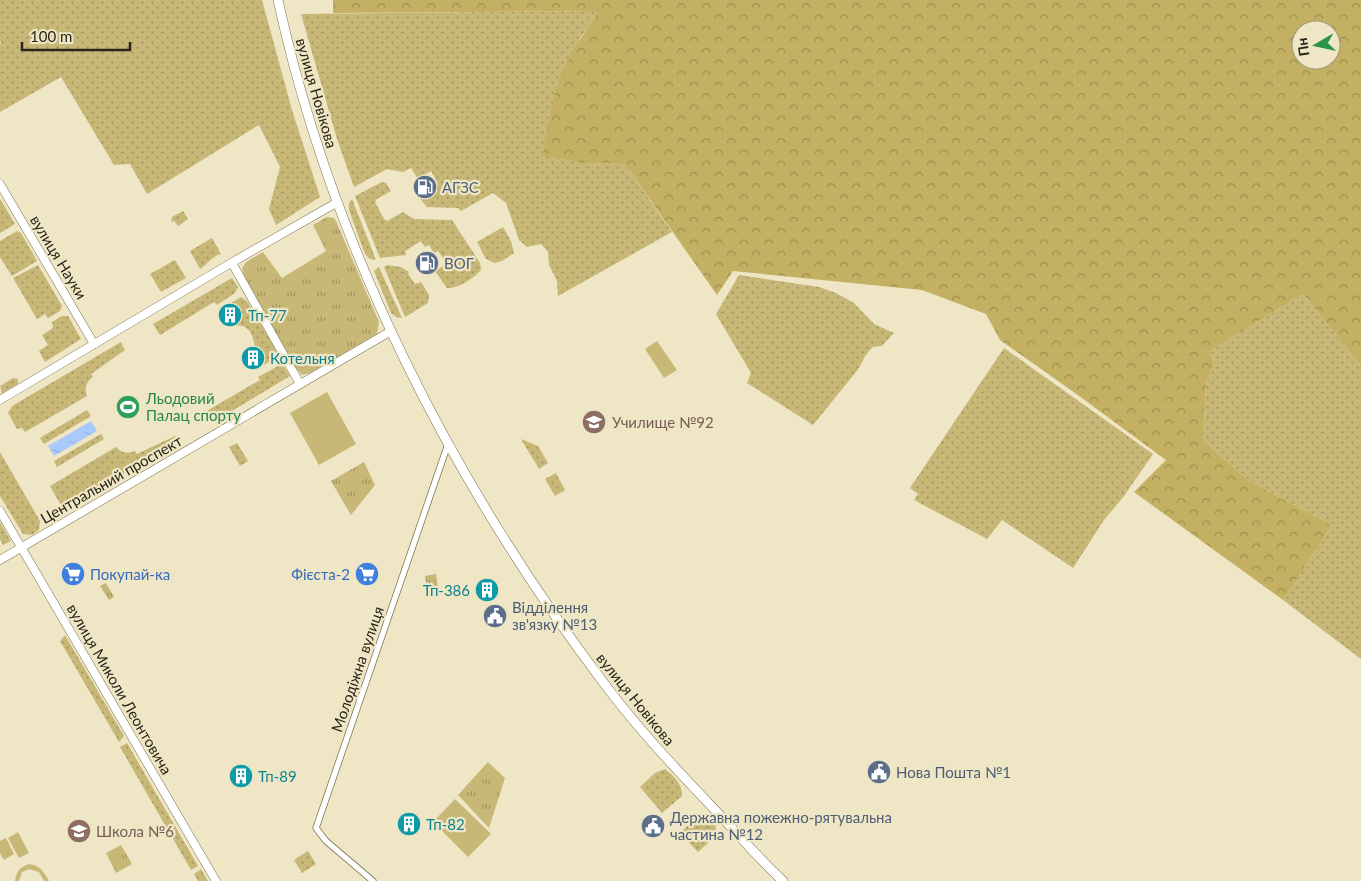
<svg xmlns="http://www.w3.org/2000/svg" width="1361" height="881" viewBox="0 0 1361 881" font-family="Lato,sans-serif">
  <defs>
    <pattern id="grass-dots" width="8" height="8" patternUnits="userSpaceOnUse" patternTransform="scale(1.25)"><rect width="8" height="8" fill="#c8b877"/><path d="M2 2h.1M6 6h.1" fill="none" stroke="#a29561" stroke-width="1.8" stroke-linecap="round"/></pattern>
    <pattern id="forest-crowns" width="20" height="18" patternUnits="userSpaceOnUse" patternTransform="scale(1.25)"><rect width="20" height="18" fill="#c3b062"/><path d="M2 6a3 3 0 1 1 6 0M12 15a3 3 0 1 1 6 0" fill="none" stroke="#9e8f50"/></pattern>
    <pattern id="park-tufts" width="24" height="20" patternUnits="userSpaceOnUse" patternTransform="scale(1.25)"><rect width="24" height="20" fill="#c8b877"/><path d="M3 7l-1-3M5 7V3M7 7l1-3M15 17l-1-3M17 17v-4M19 17l1-3" fill="none" stroke="#a29561"/></pattern>
    <pattern id="water-ripples" width="26" height="14" patternUnits="userSpaceOnUse" patternTransform="scale(1.25)"><rect width="26" height="14" fill="#aacafe"/><path d="M2 4q2-2 4 0t4 0M15 11q2-2 4 0t4 0" fill="none" stroke="#92add9"/></pattern>
  </defs>
  <rect width="100%" height="100%" fill="#eee6c4"/>
  <g fill="url(#grass-dots)">
    <path d="M0,0H262L292,110L320,197L276,225L269,209L280,167L259,125L147,194L130,164L114,165L61,77L0,112V45L1,43L0,41Z"/>
    <path d="M593,11L597,14L579,40L584,163L625,164L672,232L558,296L557,281L549,265L548,252L541,244L527,247L519,240L506,203L493,193L461,211L458,208L427,207L418,196L438,184L431,171L418,179L411,168L403,172L387,169L354,187L337,139L301,14Z"/>
    <path d="M382,182L386,183L391,191L377,199L375,202L384,219L387,221L403,212L414,219L452,220L480,263L481,270C474,278 458,289 447,288L435,271L447,264L438,251L434,253L429,245L425,247L421,241L405,251L406,255L380,258L355,196Z"/>
    <path d="M0,199L15,224L0,233Z"/>
    <path d="M352,199L376,260L370,259L365,254L349,210V203Z"/>
    <path d="M183,211L188,219L178,226L174,221L171,222L172,217Z"/>
    <path d="M503,227L511,241L514,253L502,261L495,263L486,259L477,242Z"/>
    <path d="M17,231L21,233L37,261L12,276L0,257V241Z"/>
    <path d="M212,238L221,254C212,256 208,264 200,269L190,251Z"/>
    <path d="M175,260L186,278L161,292L150,274Z"/>
    <path d="M38,265L62,306L60,311L48,318L45,314L37,319L13,278Z"/>
    <path d="M387,265L401,267L409,272L408,274L415,284L421,282L429,295L428,303L405,317L384,267Z"/>
    <path d="M379,267L402,318L396,317L391,313L374,271Z"/>
    <path d="M739,275L819,287L836,293L854,303L874,324L894,333L882,346L873,347C863,356 864,361 856,372L813,425L747,383L751,373L716,314Z"/>
    <path d="M232,278L238,287L235,293L217,305L214,302L160,335L153,324Z"/>
    <path d="M1303,294L1361,366V659L1283,600L1332,525L1249,481L1203,440L1206,383L1214,364L1210,351Z"/>
    <path d="M241,297L247,301L276,350L275,358L264,365C261,361 257,356 255,351C254,347 255,343 253,339C250,325 240,324 228,326L219,310Z"/>
    <path d="M62,316H68L81,339L45,362L39,351L48,345L42,335L53,328L52,322Z"/>
    <path d="M121,342L125,350L91,374L93,377C86,382 84,388 87,396L25,432L22,428L17,429L8,413L12,406Z"/>
    <path d="M1004,348L1153,454L1124,496L1104,520L1073,568L1002,520L987,539L914,500L918,494L910,488Z"/>
    <path d="M278,366L284,367L290,376L212,423L205,412L260,380L258,377Z"/>
    <path d="M13,378L18,379V384L2,393L0,386Z"/>
    <path d="M87,410L91,416L44,444L40,438Z"/>
    <path d="M101,434L104,439L57,467L54,461Z"/>
    <path d="M175,436L179,442L69,505L62,507L50,486L116,447C121,453 128,454 135,451L137,454Z"/>
    <path d="M521,439L538,446L548,463L539,469Z"/>
    <path d="M237,443L248,461L240,466L229,447Z"/>
    <path d="M0,452L40,521L39,530L32,535L23,534L0,496Z"/>
    <path d="M556,473L565,490L555,496L545,479Z"/>
    <path d="M0,522L11,541L3,545L0,539Z"/>
    <path d="M65,635L124,736L119,742L60,641Z"/>
    <path d="M127,743L198,866L191,870L120,747Z"/>
    <path d="M665,769C673,775 683,785 682,796L662,813L640,787L655,773Z"/>
    <path d="M706,814C726,829 712,840 698,852L680,833L696,818Z"/>
    <path d="M308,851L316,864L302,873L294,860Z"/>
    <path d="M201,869L208,881H198L194,874Z"/>
  </g>
  <path fill="url(#forest-crowns)" fill-rule="evenodd" d="M333,0H1361V366L1303,294L1210,351L1214,364L1206,383L1203,440L1249,481L1332,525L1283,600L1134,492L1166,460L1075,393L1000,340L986,314L922,290L733,271L717,295L625,164L584,163L543,155C546,133 550,111 556,89C565,62 581,37 597,14L593,11L333,13ZM1301,30H1331V60H1301Z"/>
  <g fill="url(#park-tufts)">
    <path d="M327,217L334,218L336,221L379,322L377,334L310,373L302,375L296,368L244,277L242,268L246,262L263,252L282,278L326,251L313,225Z"/>
    <path d="M364,462L375,485L351,515L331,481Z"/>
    <path d="M436,574L438,587L427,588L425,576Z"/>
    <path d="M106,583L114,597L109,600L100,586Z"/>
    <path d="M488,762L505,778L489,828L458,795Z"/>
    <path d="M121,845L132,864L116,873L106,853Z"/>
  </g>
  <g fill="#c8b877">
    <path d="M657,341L677,370L664,378L645,349Z"/>
    <path d="M327,392L356,444L319,465L290,413Z"/>
    <path d="M455,799L491,834L468,857L433,822Z"/>
    <path d="M18,832L29,853L19,858L8,838Z"/>
    <path d="M6,838L14,854L4,860L0,853V841Z"/>
    <path d="M29,864C40,865 44,872 49,881H44L39,872L29,869L22,872L19,881H15C16,872 20,867 29,864Z"/>
  </g>
  <path fill="url(#water-ripples)" d="M91,421L97,431L54,456L48,446Z"/>
  <g fill="none" stroke-linecap="round" stroke-linejoin="round">
    <g stroke="#7a7354" stroke-width="7">
      <path id="minor" d="M373,881L326,841L316,828L448,444"/>
    </g>
    <g stroke="#7a7354" stroke-width="9">
      <g id="tertiary">
        <path d="M0,184L94,344"/>
        <path d="M232,263L300,384"/>
        <path d="M0,400L231,263L336,203"/>
        <path d="M0,511L216,881"/>
        <path d="M0,560L391,331"/>
      </g>
    </g>
    <g stroke="#7a7354" stroke-width="10">
      <path id="secondary" d="M278,0C332,248 453,484 606,686C639,730 677,770 715,810C738,834 759,859 783,881"/>
    </g>
    <use href="#minor" stroke="#fff" stroke-width="5.5"/>
    <use href="#tertiary" stroke="#fff" stroke-width="8"/>
    <use href="#secondary" stroke="#fff" stroke-width="9"/>
  </g>
  <defs>
    <g id="fuel-disc" transform="scale(1.25)"><circle r="9.5" fill="#5c6f8a" stroke="#eee6c4"/><path d="M-5.5-6h7V0h2V4h1.3V-2.5L3-4.5l.8-.8L6-3V5H2.5V1h-1V6h-7ZM-4.2-4.7v3.2H.2V-4.7Z" fill="#fff"/></g>
    <g id="building-disc" transform="scale(1.25)"><circle r="9.5" fill="#0f9aa8" stroke="#eee6c4"/><path d="M-4-6H4V6H1V3H-1V6H-4ZM-2.5-4.3h1.7v1.8h-1.7ZM.8-4.3h1.7v1.8H.8ZM-2.5-1h1.7V.8h-1.7ZM.8-1h1.7V.8H.8Z" fill="#fff"/></g>
    <g id="stadium-disc" transform="scale(1.25)"><circle r="9.5" fill="#2e9e5b" stroke="#eee6c4"/><path d="M0-5a6.5 5 0 1 0 0 10a6.5 5 0 1 0 0-10ZM-3.5-1.8h7v3.6h-7Z" fill="#fff"/></g>
    <g id="university-disc" transform="scale(1.25)"><circle r="9.5" fill="#8d6e63" stroke="#eee6c4"/><path d="M0-5L7-2L0 1L-7-2ZM-4 1L0 2.5L4 1V4Q0 6-4 4Z" fill="#fff"/></g>
    <g id="supermarket-disc" transform="scale(1.25)"><circle r="9.5" fill="#3f7fe0" stroke="#eee6c4"/><path d="M-6-5.5h2.5l.6 2H6L4.5 2H-2.5L-4.4-4H-6ZM-1.5 3.2a1.3 1.3 0 1 0 .1 0ZM3 3.2a1.3 1.3 0 1 0 .1 0Z" fill="#fff"/></g>
    <g id="civic-disc" transform="scale(1.25)"><circle r="9.5" fill="#5c6f8a" stroke="#eee6c4"/><path d="M-.6-6.5H3V-4.5H.6V-3L4-1V1h2V6H-6V1h2V-1L-.6-3ZM-1.2 2.5V6h2.4V2.5Z" fill="#fff"/></g>
    <g id="school-disc" transform="scale(1.25)"><circle r="9.5" fill="#8d6e63" stroke="#eee6c4"/><path d="M0-5L7-2L0 1L-7-2ZM-4 1L0 2.5L4 1V4Q0 6-4 4Z" fill="#fff"/></g>
  </defs>
  <g fill-rule="evenodd">
    <use href="#fuel-disc" x="425" y="187"/>
    <use href="#fuel-disc" x="427" y="263"/>
    <use href="#building-disc" x="230" y="315"/>
    <use href="#building-disc" x="253" y="358"/>
    <use href="#stadium-disc" x="128" y="407"/>
    <use href="#university-disc" x="594" y="422"/>
    <use href="#supermarket-disc" x="73" y="574"/>
    <use href="#supermarket-disc" x="367" y="574"/>
    <use href="#building-disc" x="487" y="590"/>
    <use href="#civic-disc" x="495" y="616"/>
    <use href="#civic-disc" x="879" y="772"/>
    <use href="#building-disc" x="241" y="776"/>
    <use href="#building-disc" x="409" y="824"/>
    <use href="#civic-disc" x="653" y="826"/>
    <use href="#school-disc" x="79" y="831"/>
  </g>
  <g text-anchor="middle" dominant-baseline="central" stroke-width="4.5" stroke-linejoin="round" paint-order="stroke">
    <g font-size="15" fill="#292519" stroke="#eee6c4">
      <text transform="translate(317 93) rotate(74)">вулиця Новікова</text>
      <text transform="translate(59 257) rotate(59)">вулиця Науки</text>
      <text transform="translate(111 479) rotate(-30)">Центральний проспект</text>
      <text transform="translate(357 669) rotate(-71)">Молодіжна вулиця</text>
      <text transform="translate(120 689) rotate(60)">вулиця Миколи Леонтовича</text>
      <text transform="translate(636 699) rotate(51)">вулиця Новікова</text>
    </g>
    <g font-size="15" fill="#4e5e75" stroke="#eee6c4" text-anchor="start">
      <text x="442" y="187">АГЗС</text>
      <text x="444" y="263">ВОГ</text>
      <text x="512" y="607">Відділення<tspan x="512" dy="17">зв'язку №13</tspan></text>
      <text x="896" y="772">Нова Пошта №1</text>
      <text x="670" y="817">Державна пожежно-рятувальна<tspan x="670" dy="17">частина №12</tspan></text>
    </g>
    <g font-size="15" fill="#0d838f" stroke="#eee6c4" text-anchor="start">
      <text x="248" y="315">Тп-77</text>
      <text x="270" y="358">Котельня</text>
      <text x="470" y="590" text-anchor="end">Тп-386</text>
      <text x="258" y="776">Тп-89</text>
      <text x="426" y="824">Тп-82</text>
    </g>
    <g font-size="15" fill="#27864d" stroke="#eee6c4" text-anchor="start">
      <text x="146" y="398">Льодовий<tspan x="146" dy="17">Палац спорту</tspan></text>
    </g>
    <g font-size="15" fill="#785e54" stroke="#eee6c4" text-anchor="start">
      <text x="612" y="422">Училище №92</text>
      <text x="96" y="831">Школа №6</text>
    </g>
    <g font-size="15" fill="#366cbe" stroke="#eee6c4" text-anchor="start">
      <text x="90" y="574">Покупай-ка</text>
      <text x="350" y="574" text-anchor="end">Фiєста-2</text>
    </g>
  </g>
  <g transform="translate(1316 45) rotate(261)"><circle r="24" fill="#eee6c4" stroke="#9f9980"/>
  <path d="M0-4L9 19L0 12L-9 19Z" fill="#2c944a"/>
  <text y="-8" font-size="14" font-weight="bold" text-anchor="middle" fill="#292519">Пн</text>
  </g>
  <path d="M22 42v8h108v-8" fill="none" stroke="#292519" stroke-width="2.5"/>
  <text x="30" y="42" font-size="15" fill="#292519" stroke="#eee6c4" stroke-width="4" paint-order="stroke">100 m</text>
</svg>
